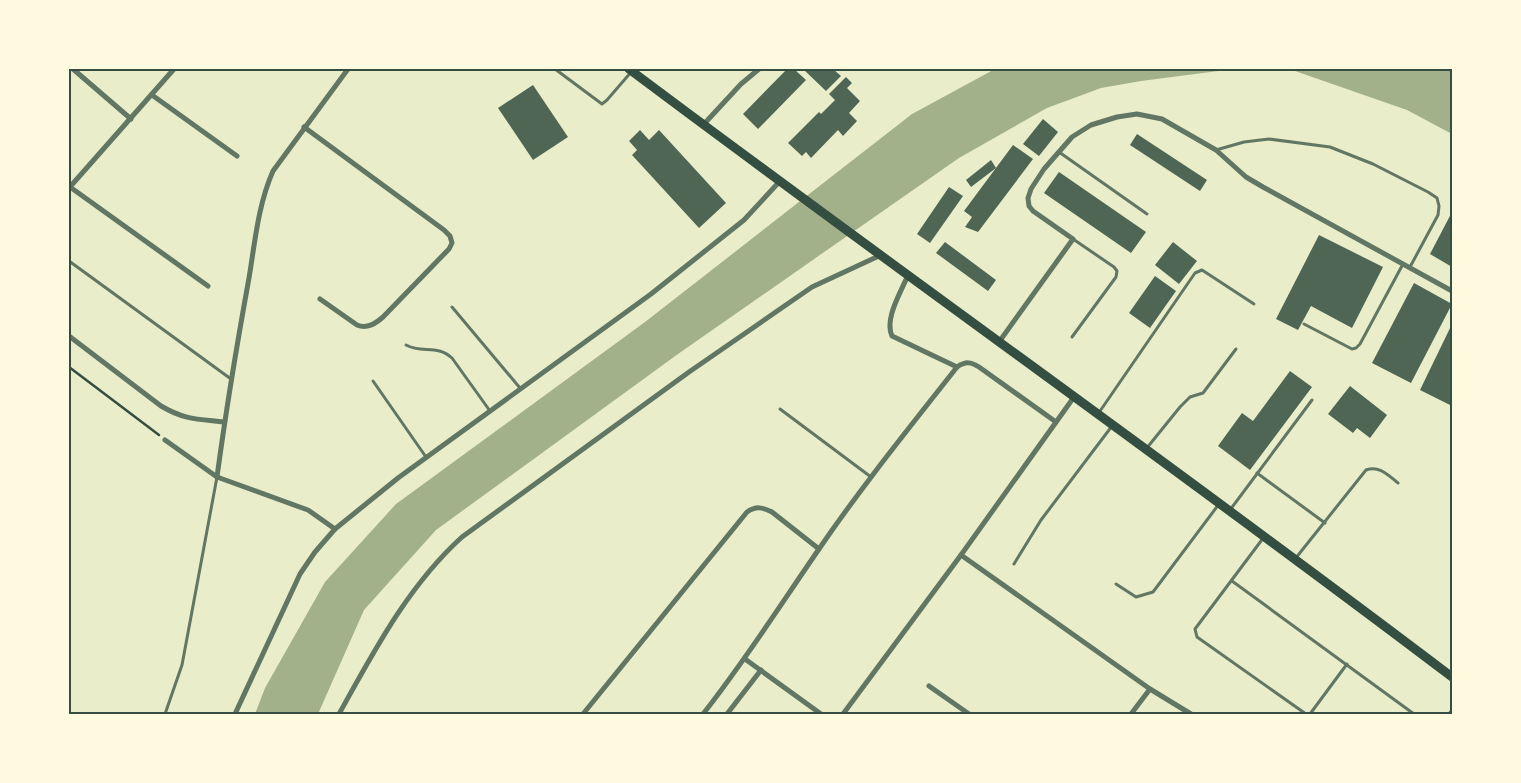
<svg xmlns="http://www.w3.org/2000/svg" width="1521" height="783" viewBox="0 0 1521 783" font-family="'Titillium Web',sans-serif">
  <rect width="100%" height="100%" fill="#e9edc9"/>
  <path fill="#a3b18a" d="M995,69H1452V134L1407,110L1295,71L1226,70L1141,81L1101,88L1047,108L959,158L678,354L436,530L364,610L318,714H255L265,688L325,582L396,504L645,322L912,114Z"/>
  <g fill="#4f6655">
    <path d="M787,69H794L806,80L758,129L743,114Z"/>
    <path d="M803,69H833L841,76L826,91Z"/>
    <path d="M846,77L852,83L847,88L860,101L849,113L857,121L843,136L838,130L811,158L806,152L802,156L788,143L819,112L821,114L835,100L829,94Z"/>
    <path d="M533,85L568,137L533,160L498,108Z"/>
    <path d="M1043,119L1058,132L1039,156L1023,144Z"/>
    <path d="M640,130L649,140L659,130L726,203L699,228L632,155L637,150L629,141Z"/>
    <path d="M1137,134L1207,180L1200,191L1130,145Z"/>
    <path d="M1013,145L1033,159L978,232L965,227L972,217L964,211Z"/>
    <path d="M991,160L996,168L971,187L966,180Z"/>
    <path d="M1059,172L1146,232L1131,253L1044,193Z"/>
    <path d="M949,187L963,196L930,243L917,234Z"/>
    <path d="M1452,212V267L1430,254Z"/>
    <path d="M1319,235L1383,267L1352,328L1311,306L1298,330L1276,319Z"/>
    <path d="M945,242L996,280L988,291L936,253Z"/>
    <path d="M1173,242L1197,261L1179,284L1155,265Z"/>
    <path d="M1155,276L1176,291L1150,328L1129,313Z"/>
    <path d="M1414,283L1452,304L1411,383L1372,363Z"/>
    <path d="M1452,324V406L1420,390Z"/>
    <path d="M1290,371L1312,387L1250,470L1218,446L1242,413L1253,421Z"/>
    <path d="M1350,386L1387,415L1370,438L1357,428L1353,433L1328,414Z"/>
  </g>
  <g fill="none" stroke-linecap="round" stroke-linejoin="round">
    <path stroke="#344e41" stroke-width="2.5" d="M69,367L159,435"/>
    <g stroke="#617663" stroke-width="3">
      <path d="M555,69L602,104L607,100L632,71"/>
      <path d="M1216,150L1244,142L1269,139L1330,147L1373,164L1428,192L1437,198L1439,206L1438,215L1410,267"/>
      <path d="M1059,152L1147,214"/>
      <path d="M69,261L231,379"/>
      <path d="M452,307L520,388"/>
      <path d="M1304,324L1352,349L1356,348L1360,344L1403,264"/>
      <path d="M1072,337L1116,277L1117,271L1114,267L1073,239"/>
      <path d="M406,345C422,354 437,344 452,358L490,411"/>
      <path d="M373,381L426,457"/>
      <path d="M780,409L871,477"/>
      <path d="M1098,414L1195,273L1202,270L1254,304"/>
      <path d="M1146,449L1180,407L1190,397L1203,393L1236,349"/>
      <path d="M1257,473L1325,523"/>
      <path d="M1230,510L1312,400"/>
      <path d="M1264,537L1195,629L1197,637L1306,714"/>
      <path d="M1295,559L1366,470C1379,465 1388,475 1398,483"/>
      <path d="M1014,564L1041,520L1112,426"/>
      <path d="M1232,581L1414,714"/>
      <path d="M1116,584L1136,597L1153,592L1219,504"/>
      <path d="M165,714L182,665L217,477"/>
      <path d="M1310,714L1347,664"/>
      <path d="M1449,714L1452,710"/>
    </g>
    <g stroke="#617663" stroke-width="5">
      <path d="M73,69L131,119"/>
      <path d="M152,95L237,156"/>
      <path d="M704,124L741,84L759,69"/>
      <path d="M304,127L444,230L450,236L452,243L449,249L383,317C375,324 367,329 357,325L320,299"/>
      <path d="M70,187L208,286"/>
      <path d="M69,188L174,69"/>
      <path d="M908,275C901,292 884,319 892,336L957,367"/>
      <path d="M69,336L161,406C185,420 197,419 224,422"/>
      <path d="M999,342L1073,239L1033,211L1029,206L1028,198L1031,189L1044,169L1072,137L1091,125L1117,117L1137,114L1162,119L1216,150L1246,177L1263,187L1452,291"/>
      <path d="M165,440L217,477L308,510L335,529"/>
      <path d="M217,477C226,410 237,344 249,278C255,242 258,205 273,171L348,69"/>
      <path d="M961,555L1150,689L1191,714"/>
      <path d="M745,659L821,714"/>
      <path d="M929,686L969,714"/>
      <path d="M235,714L300,574L315,552L335,529L398,478L651,294L744,220L780,181"/>
      <path d="M339,714C374,651 408,586 462,537L689,372L812,287L881,255"/>
      <path d="M583,714L747,512C756,506 762,507 772,512L819,549"/>
      <path d="M703,714C745,661 781,604 819,549C862,486 910,427 957,367C966,361 971,362 979,367L1056,422"/>
      <path d="M727,714L761,670"/>
      <path d="M843,714L961,555L1074,397"/>
      <path d="M1131,714L1150,689"/>
    </g>
    <path stroke="#344e41" stroke-width="9" d="M629,69C902,274 1181,471 1452,677"/>
  </g>
  <rect width="1521" height="783" fill="none" stroke="#fefae0" stroke-width="140"/>
  <rect x="70" y="70" width="1381" height="643" fill="none" stroke="#344e41" stroke-width="2"/>
</svg>
